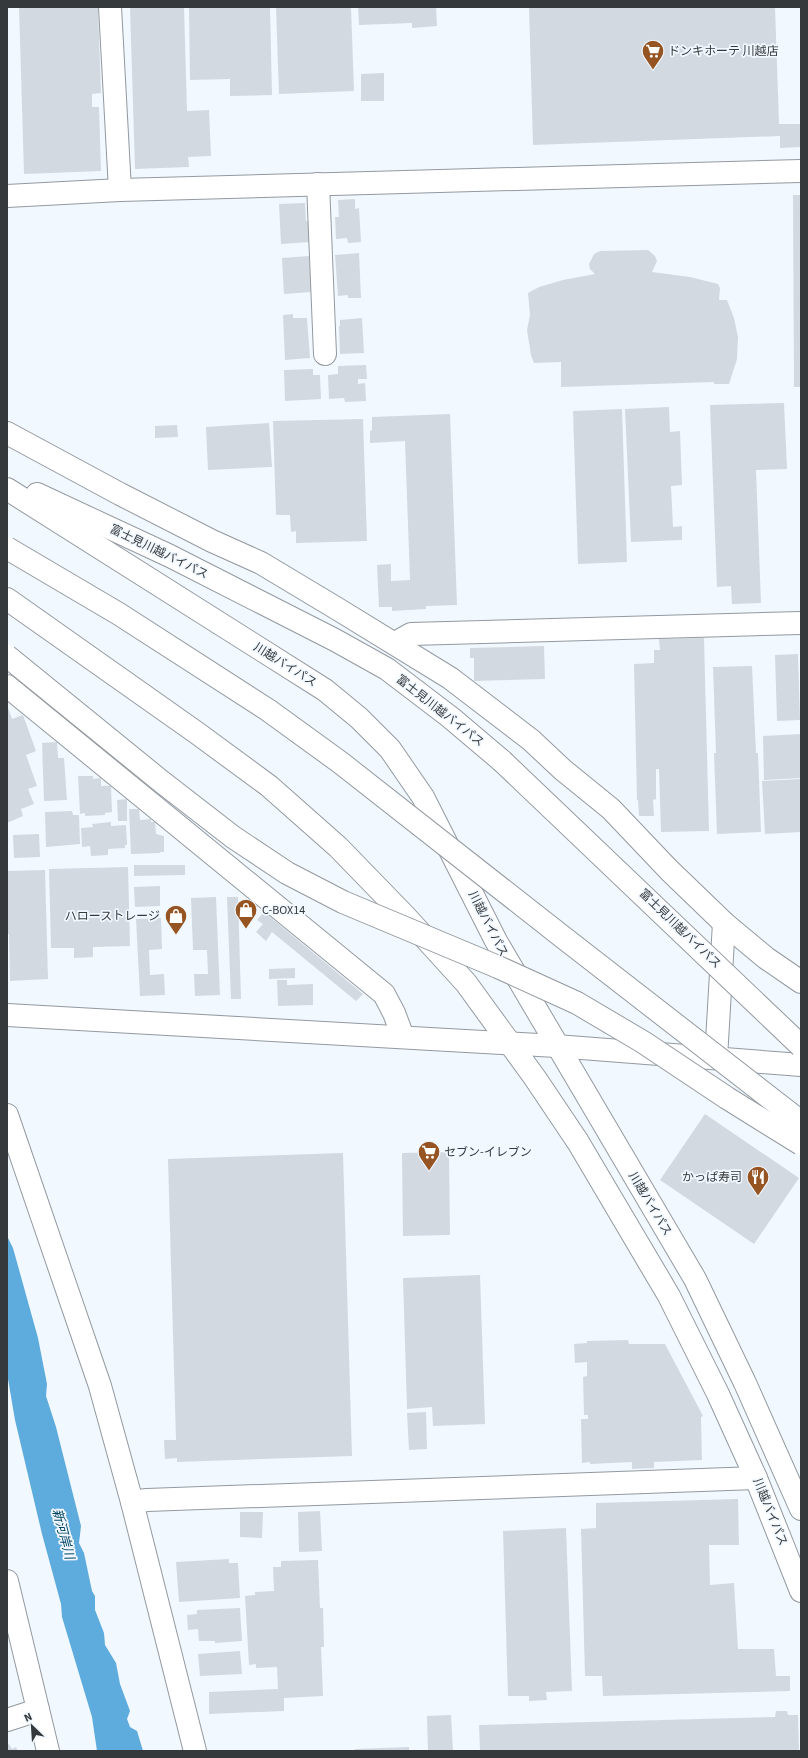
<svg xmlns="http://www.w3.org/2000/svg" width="808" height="1758" viewBox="0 0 808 1758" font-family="'Source Sans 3','Noto Sans JP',sans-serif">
  <rect width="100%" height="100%" fill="#f1f8ff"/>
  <path fill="#5eabdd" d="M7,1236L13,1248L38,1338L47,1384L46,1396L56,1427L81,1526L79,1543L84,1553L92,1591L95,1596V1610L104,1633L105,1645L116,1663L120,1684L130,1711L127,1719L130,1727L137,1731L143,1751H97L92,1717L62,1617L61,1604L42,1534L15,1420L7,1373Z"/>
  <g fill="#d3d9e0">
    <path d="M19,7H98L101,93L92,94V107H99L101,171L24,174Z"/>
    <path d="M130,7H184L187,111L209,110L211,156L188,157L189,167L135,169Z"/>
    <path d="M189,7H270L272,95L230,96V79L190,80Z"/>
    <path d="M276,7H351L354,91L279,94Z"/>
    <path d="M358,7H436L437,26L412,28V23L359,25Z"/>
    <path d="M529,7H775L779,124H801V147L780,148V136L533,145Z"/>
    <path d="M384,73V101H361V74Z"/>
    <path d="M793,195H801V387H794Z"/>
    <path d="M355,199V209L359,208L361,242L348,243L347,238L336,239L335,217H339L338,200Z"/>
    <path d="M305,203L306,221H309L310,242L281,244L279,204Z"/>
    <path d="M648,250L655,256L657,261L652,272L690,277L718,284L720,288L719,300H727L734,318L738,337L737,359L729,384H714V382L561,387V362L534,363L531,355L527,330L530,315L528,293L539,287L563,280L595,274L590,269L589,264L594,254L600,251Z"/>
    <path d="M359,253L361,298H348V295L338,296L335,255Z"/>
    <path d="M309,256L311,292L284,294L282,258Z"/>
    <path d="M293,314V318H307L310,358L285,360L283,315Z"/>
    <path d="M362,318L364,353L340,354L339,326H340V320Z"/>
    <path d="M366,365L367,379H358V384L365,383L366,401L345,402L344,398L329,399L328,375L338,374V366Z"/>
    <path d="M313,369V375H320L321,399L285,401L284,370Z"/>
    <path d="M784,403L787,469L756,470L761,603L732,604L731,586L717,587L710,405Z"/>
    <path d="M669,407L670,432L680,431L682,485L671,486L673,527L682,526V540L631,542L625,409Z"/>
    <path d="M622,409L627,562L578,564L573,411Z"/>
    <path d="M450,414L457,605L426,606V609L392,611V607H379L377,565L391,564V581L410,580L405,441L370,443V431L372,430V417Z"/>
    <path d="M363,419L367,541L296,543V531L291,532L290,515H276L273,421Z"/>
    <path d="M269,423L272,467L208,470L206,427Z"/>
    <path d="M177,425L178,437L155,438V426Z"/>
    <path d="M704,638L709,831L661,832L659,769H656V799L653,800L654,816H639L638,800H637L634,664L654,663V650H660L659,639Z"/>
    <path d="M544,646L545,679L474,681V658H470V648Z"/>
    <path d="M798,654L800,720L777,721L775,655Z"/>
    <path d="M752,666L756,753H758L761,832L717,834L714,753H716L713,667Z"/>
    <path d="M7,705L12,719L23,715L36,751L26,755L37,786L28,789L34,804L21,809L23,816L7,823Z"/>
    <path d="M801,734V778L764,780L763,736Z"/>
    <path d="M57,742L58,758H64L67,800L44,801L42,743Z"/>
    <path d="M78,776H93V779L101,778V786H111L112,812L105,813V815L85,816V813L80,814Z"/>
    <path d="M801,779V832L765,834L762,781Z"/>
    <path d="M127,799V821H118L117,800Z"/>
    <path d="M129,809H139L140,820L151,819V822H155L156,834L164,836V852H160V853L131,854Z"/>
    <path d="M72,811L73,815H79L80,844L46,847L45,812Z"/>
    <path d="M111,822V826L126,825L127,845H125V848L108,849V855L91,856L90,846L82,847L81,828L93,827L92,824Z"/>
    <path d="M39,834L40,857L14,858L13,835Z"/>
    <path d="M134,865H185V875L134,876Z"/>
    <path d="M128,867L130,946L93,947V957L74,958V948H51L49,869Z"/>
    <path d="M45,870L48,979L10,981L9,934H7V871Z"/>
    <path d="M160,886V906L135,907L134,887Z"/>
    <path d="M216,897L220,995L195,996L194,974H208L207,950H193L191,898Z"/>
    <path d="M227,897H238L241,999H231Z"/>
    <path d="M264,912L363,994L356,1001L272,932L266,941L256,932L263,924L257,920Z"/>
    <path d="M161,918L162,949L149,950L150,975L164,974L165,995L140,996L136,919Z"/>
    <path d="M295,968V978L269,979V969Z"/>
    <path d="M277,980H287V985L313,984V1005L278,1006Z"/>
    <path d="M705,1114L799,1178L754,1244L660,1180Z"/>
    <path d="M449,1152L450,1235L403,1236L402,1153Z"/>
    <path d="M343,1153L352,1456L177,1462V1458L165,1459L164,1440H176L168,1159Z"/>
    <path d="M480,1275L485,1424L433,1426L432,1407L407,1409L403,1278Z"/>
    <path d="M628,1340L629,1344H665L703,1416L701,1417L702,1460L654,1462V1468L632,1469V1462L590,1464V1462L582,1463L581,1419H588V1415H584L583,1377L587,1376V1362L575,1363L574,1344L587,1343V1341Z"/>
    <path d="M426,1412L427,1449L409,1450L407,1413Z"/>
    <path d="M738,1499L739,1545H709L710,1585L734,1583L738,1649H774L776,1676H790V1691L603,1696L602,1676H585L581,1529L596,1528V1503Z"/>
    <path d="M320,1511L322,1551L299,1552L298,1512Z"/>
    <path d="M240,1512H263L262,1538L240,1537Z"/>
    <path d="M566,1528L572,1691L546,1692L547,1700L529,1701V1696H508L503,1531Z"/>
    <path d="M229,1559V1563H238L240,1598L179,1602L176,1562Z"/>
    <path d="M318,1560L320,1608H323L324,1647H321L323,1696L284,1698V1711L209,1714V1692L278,1689L277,1667L256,1668V1664L249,1665L245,1596L255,1595V1592L274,1591L273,1567H281V1561Z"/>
    <path d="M240,1608L242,1641L215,1643V1641H199L198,1629L188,1630L187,1615L197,1614V1610Z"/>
    <path d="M240,1651L242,1674L200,1676L198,1654Z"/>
    <path d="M776,1711H787L788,1715H798L799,1751H480L479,1725L775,1717Z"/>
    <path d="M451,1715L453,1751H428L427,1716Z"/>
    <path d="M9,1744L12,1749L16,1747L18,1751H7V1745Z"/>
    <path d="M409,1747V1751H355V1749Z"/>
  </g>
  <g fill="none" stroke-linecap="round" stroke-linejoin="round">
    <g stroke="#93999f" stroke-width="24">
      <g id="minor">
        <path d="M318,184L325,354"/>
        <path d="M120,190L801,171"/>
        <path d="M7,196L120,190L110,7"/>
        <path d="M7,433L120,494L212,541L261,563L336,608L450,678L531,740L563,770L611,809L669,870L724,923L766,958L801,982"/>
        <path d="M395,643L411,634L801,623"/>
        <path d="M7,686L384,994L394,1013L403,1037"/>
        <path d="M7,1015L556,1046L801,1065"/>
        <path d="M716,1058L724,923"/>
        <path d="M7,1115L100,1386L132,1502L195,1751"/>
        <path d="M132,1502L147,1500L756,1478"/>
        <path d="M7,1581L48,1751"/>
        <path d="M7,1720L38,1710"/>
      </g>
    </g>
    <g stroke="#93999f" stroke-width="24">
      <g id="highway">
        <path d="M7,489L325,690L359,718L390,749L423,797L496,941L695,1279L745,1383L801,1509"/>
        <path d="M37,494L170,556L335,640L387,669L450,717L502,761"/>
        <path d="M7,599L197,733L269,786L338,847L405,916L466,983L535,1078L578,1142L669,1296L718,1394L756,1478L801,1591"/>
      </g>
    </g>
    <use href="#minor" stroke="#fff" stroke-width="22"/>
    <use href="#highway" stroke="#fff" stroke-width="22"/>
    <g stroke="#93999f" stroke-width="24" stroke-linecap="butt">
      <g id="highway-bridge">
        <path d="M7,548L119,614L268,710L341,763L564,938L801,1122"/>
        <path d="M7,656L162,782L233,837L287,873L343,902L498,967L577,1003L643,1042L727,1098L801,1144"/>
        <path d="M502,761L801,1046"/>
      </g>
    </g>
    <use href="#highway-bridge" stroke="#fff" stroke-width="22"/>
  </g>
  <defs>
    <g id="supermarket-pin" transform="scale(1.15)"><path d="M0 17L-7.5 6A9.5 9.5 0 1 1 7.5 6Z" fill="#965422" stroke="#f1f8ff"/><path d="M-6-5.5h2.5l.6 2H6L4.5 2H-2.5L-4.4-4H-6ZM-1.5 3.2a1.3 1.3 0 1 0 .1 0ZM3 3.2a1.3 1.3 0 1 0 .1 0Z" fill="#fff"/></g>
    <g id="shop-pin" transform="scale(1.15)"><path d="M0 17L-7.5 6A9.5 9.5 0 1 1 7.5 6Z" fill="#965422" stroke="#f1f8ff"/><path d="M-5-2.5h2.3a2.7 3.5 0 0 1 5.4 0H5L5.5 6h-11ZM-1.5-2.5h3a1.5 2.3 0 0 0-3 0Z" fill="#fff"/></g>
    <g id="restaurant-pin" transform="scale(1.15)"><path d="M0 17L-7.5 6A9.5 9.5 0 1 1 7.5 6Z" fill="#965422" stroke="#f1f8ff"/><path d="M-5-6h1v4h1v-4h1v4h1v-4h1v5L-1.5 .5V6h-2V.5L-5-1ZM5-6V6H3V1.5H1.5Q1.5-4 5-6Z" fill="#fff"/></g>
  </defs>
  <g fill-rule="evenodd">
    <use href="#supermarket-pin" x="653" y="51"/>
    <use href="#shop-pin" x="246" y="910"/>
    <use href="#shop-pin" x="176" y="916"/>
    <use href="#supermarket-pin" x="429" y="1152"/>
    <use href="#restaurant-pin" x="758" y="1177"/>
  </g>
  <g text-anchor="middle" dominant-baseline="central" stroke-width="3.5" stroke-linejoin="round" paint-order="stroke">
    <g font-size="12" fill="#36393b" stroke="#f1f8ff" text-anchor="start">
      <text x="668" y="51">ドンキホーテ 川越店</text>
      <text x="262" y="910">C-BOX14</text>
      <text x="160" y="916" text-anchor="end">ハローストレージ</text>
      <text x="444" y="1152">セブン-イレブン</text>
      <text x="742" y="1177" text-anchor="end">かっぱ寿司</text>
    </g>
    <g font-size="12" fill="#36393b" stroke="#f1f8ff">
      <text transform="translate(159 552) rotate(26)">富士見川越バイパス</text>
      <text transform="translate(285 665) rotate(32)">川越バイパス</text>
      <text transform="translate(440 711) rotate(38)">富士見川越バイパス</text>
      <text transform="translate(488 924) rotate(63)">川越バイパス</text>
      <text transform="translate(680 929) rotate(44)">富士見川越バイパス</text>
      <text transform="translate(650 1204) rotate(59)">川越バイパス</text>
      <text transform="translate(770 1512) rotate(68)">川越バイパス</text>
    </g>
    <g font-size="13" font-style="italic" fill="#034465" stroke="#f1f8ff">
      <text transform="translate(63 1534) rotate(75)">新河岸川</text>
    </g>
  </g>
  <rect width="808" height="1758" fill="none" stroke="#36393b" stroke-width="16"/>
  <g transform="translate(32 1726) rotate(335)" stroke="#f1f8ff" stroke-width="3" paint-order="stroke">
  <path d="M0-3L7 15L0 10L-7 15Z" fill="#36393b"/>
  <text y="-6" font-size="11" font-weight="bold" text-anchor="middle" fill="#36393b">N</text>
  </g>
</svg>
